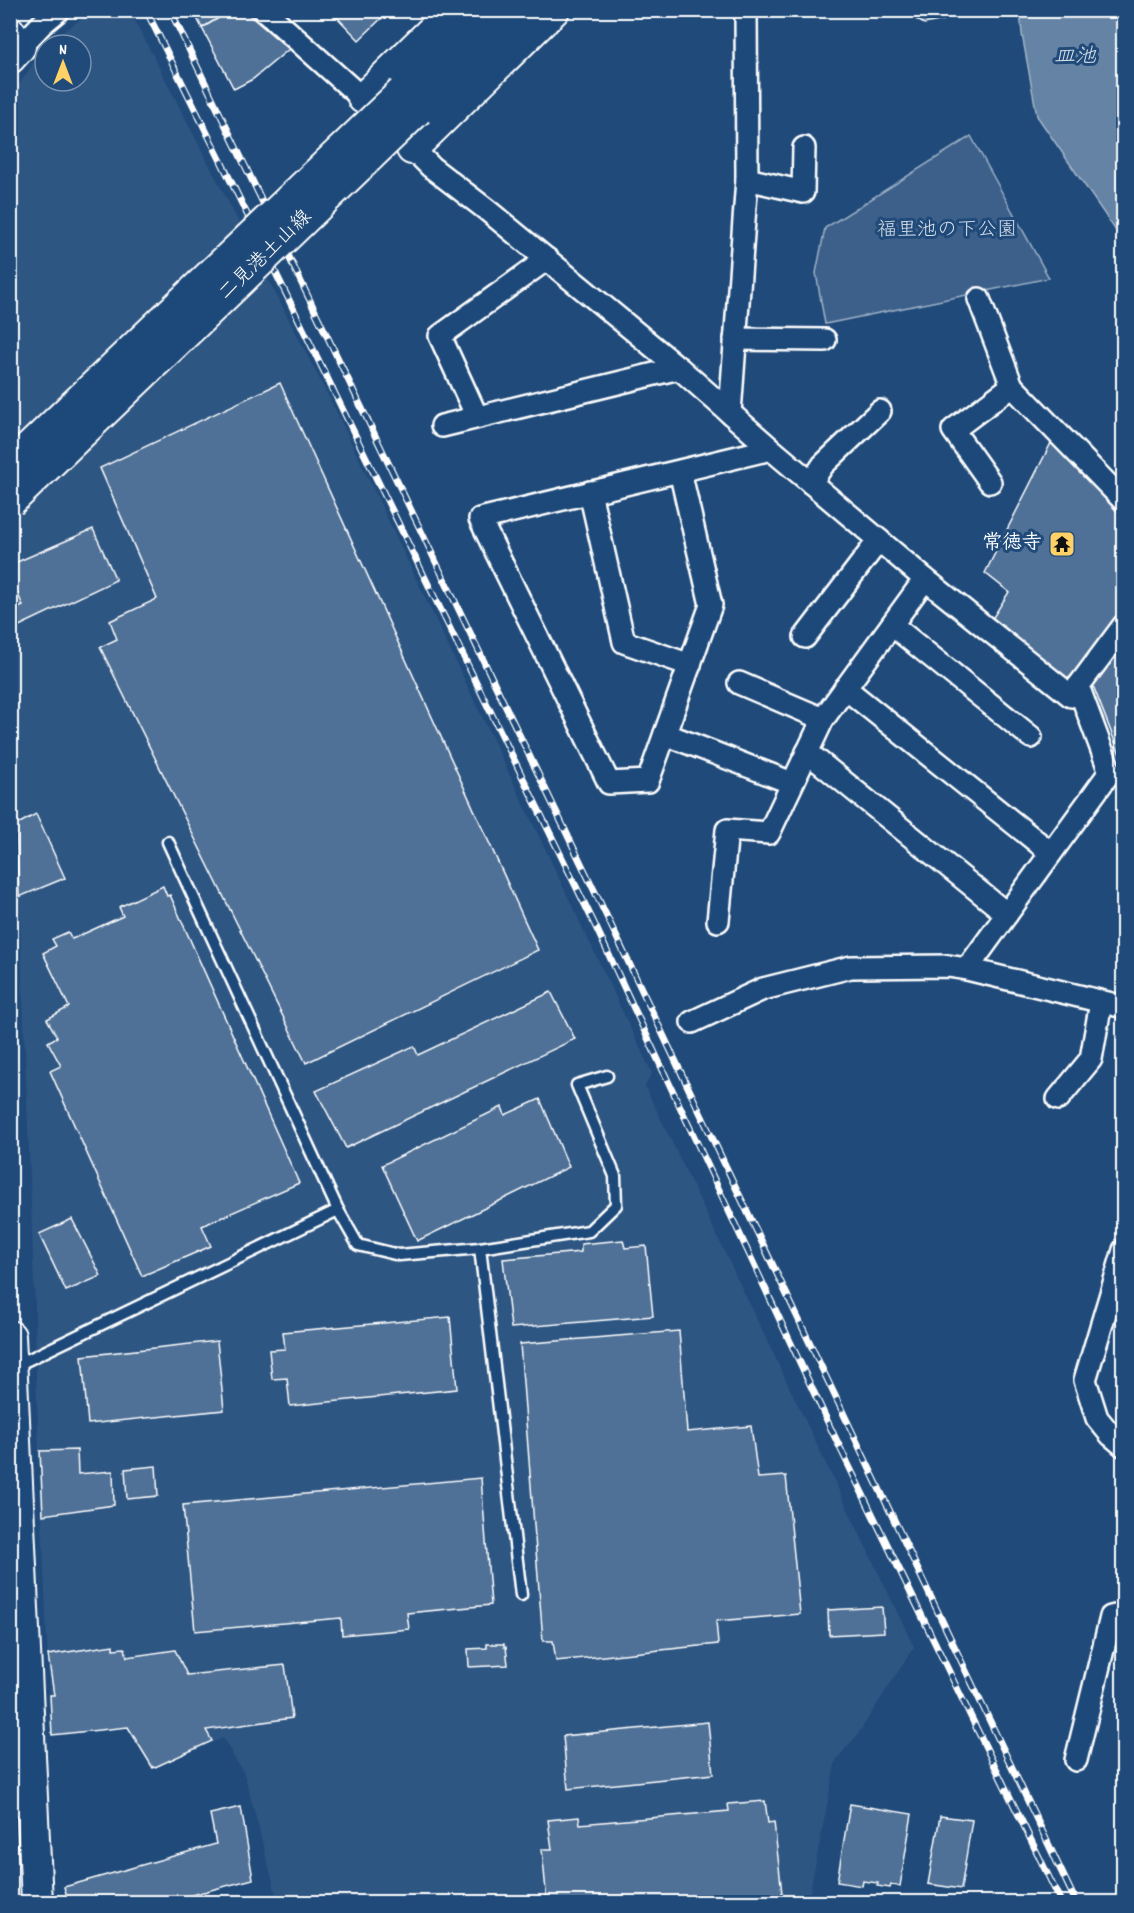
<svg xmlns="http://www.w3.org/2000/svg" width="1134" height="1913" viewBox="0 0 1134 1913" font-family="Dekko,'Klee One',sans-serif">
  <rect width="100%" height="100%" fill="#1f4a7a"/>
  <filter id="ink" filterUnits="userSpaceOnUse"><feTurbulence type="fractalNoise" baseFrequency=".0167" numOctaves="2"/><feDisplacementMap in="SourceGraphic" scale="12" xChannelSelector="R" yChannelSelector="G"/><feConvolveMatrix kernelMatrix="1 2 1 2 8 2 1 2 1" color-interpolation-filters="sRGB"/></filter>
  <g filter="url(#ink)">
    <path fill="#2e5683" d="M93,11H130L337,413L652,1073L645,1086L914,1647L858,1734L836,1760L808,1902H278L245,1776L223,1738L152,1769L127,1728L51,1736L36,1379L35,1308L11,691L10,98L33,64L45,51V81H81V45H51L64,31Z"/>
    <path fill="#3c618b" stroke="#9eb0c5" stroke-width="1.5" d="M971,136L1049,278L825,324L816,273L825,228Z"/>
    <path fill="#6583a4" stroke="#a3b5c8" stroke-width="1.5" d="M1020,11H1123V241L1037,116L1022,34Z"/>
    <g fill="#507197" stroke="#fff" stroke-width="1.5">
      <path d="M193,10H232L202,28Z"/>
      <path d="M232,10H243L289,49L253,79L234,89L202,28Z"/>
      <path d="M330,10H390L359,40Z"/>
      <path d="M901,10H950L944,20L924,24Z"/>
      <path d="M280,383L538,950L306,1063L100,647L117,639L110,621L157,599L100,468Z"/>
      <path d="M1053,439L1124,515V611L1072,684L990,622L1009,592L985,573Z"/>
      <path d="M93,529L116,580L17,627L10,611L23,606L10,575V565Z"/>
      <path d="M1124,640V765L1092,683Z"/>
      <path d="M36,814L65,878L19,897L16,825Z"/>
      <path d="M163,886L167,896L170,895L299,1183L202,1226L211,1246L142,1276L50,1071L61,1066L48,1042L57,1037L47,1019L69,1007L43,953L56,946L52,939L68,932L72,939L123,916L119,907Z"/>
      <path d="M551,992L575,1039L346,1148L316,1091L414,1046L418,1055Z"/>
      <path d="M540,1099L569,1167L417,1241L382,1165L502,1107L505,1115Z"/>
      <path d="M72,1219L101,1276L66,1291L39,1234Z"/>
      <path d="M623,1240L625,1248L646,1246L653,1316L511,1328L503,1259L581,1252V1244Z"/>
      <path d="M450,1317L457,1389L290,1406L287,1378L272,1379L269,1350L285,1349L283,1332Z"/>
      <path d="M679,1331L687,1432L751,1426L758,1478L786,1476L800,1614L716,1621L718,1644L556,1661L553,1641H543L520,1344Z"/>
      <path d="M217,1341L224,1410L88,1424L82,1356Z"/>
      <path d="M77,1450L78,1474L113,1471L114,1505L43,1515L40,1451Z"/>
      <path d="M156,1466L158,1496L127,1499L125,1469Z"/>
      <path d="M481,1478L491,1605L407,1613L409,1629L342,1635L341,1618L195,1631L183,1505Z"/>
      <path d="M882,1607L884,1632L829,1635L828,1610Z"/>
      <path d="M487,1644H504V1647H506L508,1665L469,1667L468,1649L487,1648Z"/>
      <path d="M113,1645V1649L125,1648L127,1657L175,1650L187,1675L285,1665L292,1718L206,1730L212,1741L153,1768L128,1727L52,1735L50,1695H54L48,1655Z"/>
      <path d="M708,1722L713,1774L568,1789L563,1736Z"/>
      <path d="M765,1801L768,1823L774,1822L783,1902H547L542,1849H552L548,1820L579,1817L580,1824L729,1811L728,1804Z"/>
      <path d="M850,1804L912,1814L900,1886L891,1885L890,1888L877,1886L878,1883L863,1881L862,1886L837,1882Z"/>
      <path d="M241,1807L253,1879L165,1902H74L72,1898L68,1900L64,1887L216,1844L210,1814Z"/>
      <path d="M940,1816L972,1820L961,1889L928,1884Z"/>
    </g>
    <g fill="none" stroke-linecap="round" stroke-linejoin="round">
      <g stroke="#fff" stroke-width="15">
        <g id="lane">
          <path d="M168,842L338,1210L358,1245L399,1255L480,1248L589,1231L616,1205L615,1176L577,1085L607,1076"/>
          <path d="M480,1248L521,1595"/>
          <path d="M15,1366L338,1210"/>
        </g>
      </g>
      <g stroke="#fff" stroke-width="26">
        <g id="street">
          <path d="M264,10L373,108"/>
          <path d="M746,10L747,179"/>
          <path d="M20,47L42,24L59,10"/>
          <path d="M403,139L431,167L487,210L679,368L771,449L925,579L1071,696L1124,625"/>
          <path d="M979,299L1012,386L1124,501"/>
          <path d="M735,339L825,340"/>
          <path d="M730,413L747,179L803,192L804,148"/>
          <path d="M477,417L440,336L547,259"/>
          <path d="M442,426L679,368"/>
          <path d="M680,471L711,605L648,781L609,783L480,519L771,449"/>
          <path d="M990,482L953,430L1012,386"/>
          <path d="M811,483L823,465L880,411"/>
          <path d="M590,492L624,642L690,665"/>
          <path d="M892,625L1031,737"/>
          <path d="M805,637L879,540"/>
          <path d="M739,683L823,719"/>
          <path d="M845,688L1051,853"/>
          <path d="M665,734L792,783"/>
          <path d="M807,752L1007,914"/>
          <path d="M718,921L727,830L769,833L823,719L925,579"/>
          <path d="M967,969L1110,772L1078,686"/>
          <path d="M692,1022L763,989L851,967L948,966L967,969L1124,1007"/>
          <path d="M1058,1099L1091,1059L1101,1002"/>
          <path d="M1124,1250L1085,1380L1097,1418L1111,1435L1124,1446"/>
          <path d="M1076,1760L1111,1617L1124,1614"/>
          <path d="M10,1805L32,1804"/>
        </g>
      </g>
      <g stroke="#fff" stroke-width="34">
        <g id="secondary">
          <path d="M10,32L20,47L10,58"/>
          <path d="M402,92L487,10"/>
          <path d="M363,98L453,10"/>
          <path d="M418,110L521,10"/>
          <path d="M412,149L554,10"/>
          <path d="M10,1336L37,1902"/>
        </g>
      </g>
      <use href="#lane" stroke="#1f4a7a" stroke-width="10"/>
      <use href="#street" stroke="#1f4a7a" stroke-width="21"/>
      <use href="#secondary" stroke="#1f4a7a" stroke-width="30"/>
      <g stroke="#fff" stroke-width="7">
        <g id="rail">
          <path d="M146,10L221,161L594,923L832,1431L1061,1902"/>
          <path d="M170,10L608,919L1076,1902"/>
        </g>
      </g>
      <use href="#rail" stroke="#1f4a7a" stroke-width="4.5" stroke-dasharray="14" stroke-linecap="butt"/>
      <g stroke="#fff" stroke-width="34" stroke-linecap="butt">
        <g id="secondary-bridge">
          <path d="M10,466L402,92"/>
          <path d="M10,502L418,110"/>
        </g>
      </g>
      <use href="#secondary-bridge" stroke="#1f4a7a" stroke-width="30"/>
    </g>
  </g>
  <defs>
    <g id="temple-square" transform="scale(1.35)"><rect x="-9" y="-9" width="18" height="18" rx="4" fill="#ffd166" stroke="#1f4a7a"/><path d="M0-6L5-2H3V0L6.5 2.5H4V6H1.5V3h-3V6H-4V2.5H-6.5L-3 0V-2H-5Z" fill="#111"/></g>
  </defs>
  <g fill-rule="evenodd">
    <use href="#temple-square" x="1062" y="544"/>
  </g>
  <g text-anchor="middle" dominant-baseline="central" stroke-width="6" stroke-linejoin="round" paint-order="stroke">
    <g font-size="20" fill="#d8dfe8" stroke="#1f4a7a">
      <text x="947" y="231">福里池の下公園</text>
    </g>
    <g font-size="20" fill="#fff" stroke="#1f4a7a">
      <text transform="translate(266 256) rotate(-44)">二見港土山線</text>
    </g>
    <g font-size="20" font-weight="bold" fill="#fff" stroke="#1f4a7a" text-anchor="end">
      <text x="1042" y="544">常徳寺</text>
    </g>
    <g font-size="21" font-style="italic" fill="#d8e0e8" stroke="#1f4a7a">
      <text x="1075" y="58">皿池</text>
    </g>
  </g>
  <rect width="1134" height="1913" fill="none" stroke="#1f4a7a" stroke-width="36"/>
  <rect x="18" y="18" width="1098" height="1877" fill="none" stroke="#fff" stroke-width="2" filter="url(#ink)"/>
  <g transform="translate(63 63)"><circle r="28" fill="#1f4a7a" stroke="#7992af" stroke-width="1.5"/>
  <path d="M0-4.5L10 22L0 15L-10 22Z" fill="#ffd166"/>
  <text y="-9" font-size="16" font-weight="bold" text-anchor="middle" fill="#ffffff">N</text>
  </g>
</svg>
